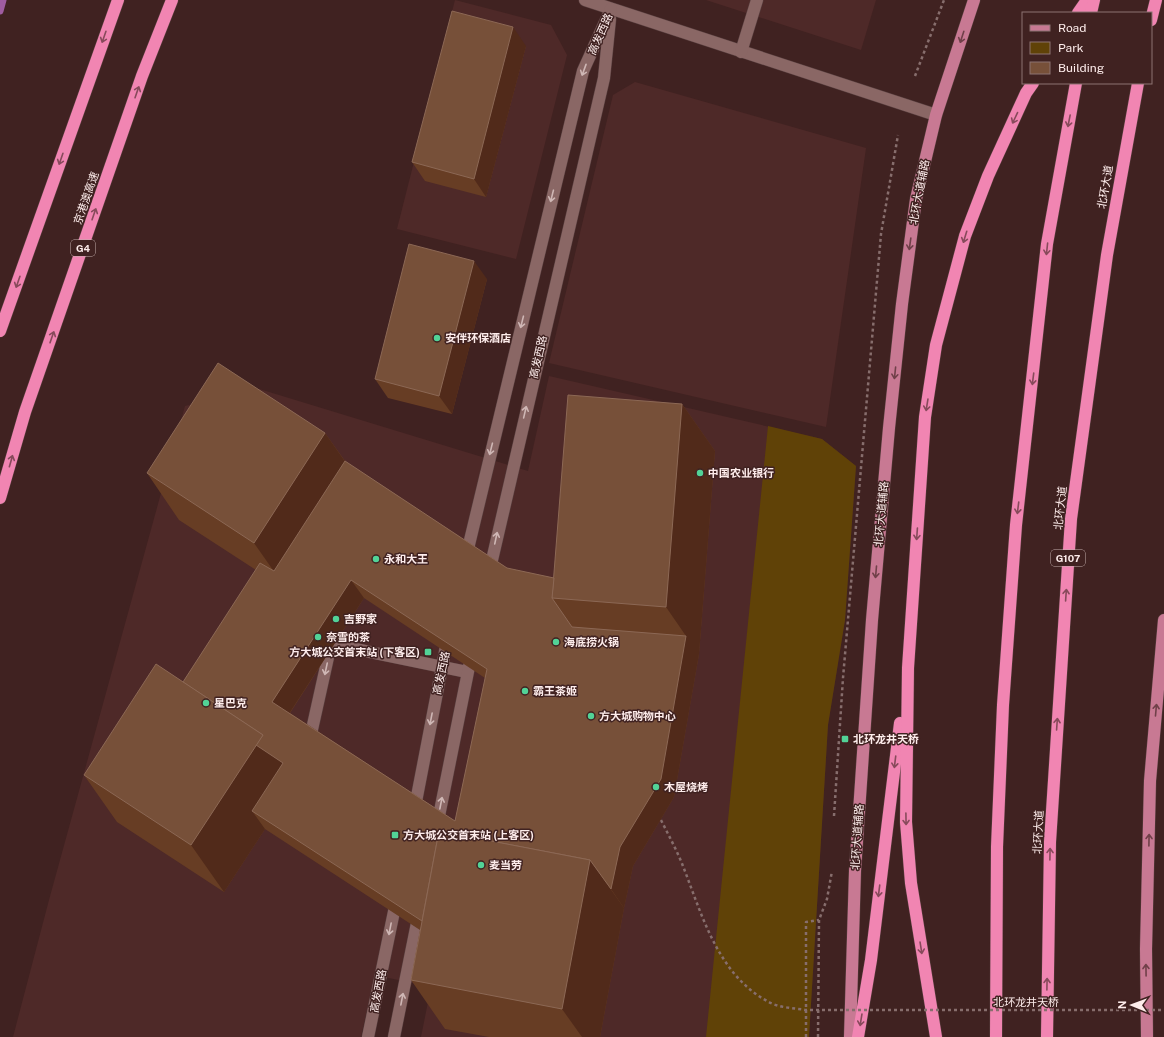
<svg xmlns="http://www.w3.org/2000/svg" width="1164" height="1037" viewBox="0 0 1164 1037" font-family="'Public Sans','Noto Sans SC',sans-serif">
  <rect width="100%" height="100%" fill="#402221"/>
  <g fill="#4e2928">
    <path d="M455,0L551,25L567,55L516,259L397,229Z"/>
    <path d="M706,0H876L861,50Z"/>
    <path d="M635,82L866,148L826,427L549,363L613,95Z"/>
    <path d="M549,376L822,439L856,466L845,620L828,725L809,1037H421L431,987L375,975L361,1037H13L49,900L185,406L256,388L528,471Z"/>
  </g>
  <path fill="#604207" d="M768,426L822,439L856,466L845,620L828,725L809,1037H706Z"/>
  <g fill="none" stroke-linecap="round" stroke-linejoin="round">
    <path stroke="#9f5ca0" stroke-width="7" d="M0,11L3,0"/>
    <g stroke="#594040" stroke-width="13">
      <g id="minor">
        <path d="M585,0L936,115"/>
        <path d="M741,52L757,0"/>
        <path d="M466,557L583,71L611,9"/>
        <path d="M489,573L604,78L610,19"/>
        <path d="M309,743L331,644L467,672"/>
        <path d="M414,812L448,636"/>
        <path d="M437,826L472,652"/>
        <path d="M368,1037L397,897"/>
        <path d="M394,1037L419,913"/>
      </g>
    </g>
    <g stroke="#594040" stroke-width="13">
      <g id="major">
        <path d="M850,1037L855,871L872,620L889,428L902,304L916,199L936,115L974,0"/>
        <path d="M1147,1037L1146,949L1150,781L1164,620"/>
      </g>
    </g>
    <g stroke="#594040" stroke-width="13">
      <g id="highway">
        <path d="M1078,13L1087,0"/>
        <path d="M1091,13L1094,0"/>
        <path d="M1151,20L1156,0"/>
        <path d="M0,331L118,0"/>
        <path d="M0,498L25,412L142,76L172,0"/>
        <path d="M858,1037L871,960L900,723"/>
        <path d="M936,1037L911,883L906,822L908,668L925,417L936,345L965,236L988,176L1026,93L1033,83"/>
        <path d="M996,1037L997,847L1003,705L1016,525L1047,244L1076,83"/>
        <path d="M1047,1037L1050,842L1071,519L1107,255L1138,83"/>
      </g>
    </g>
    <g stroke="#876e6d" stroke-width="2.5" stroke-dasharray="3 3" stroke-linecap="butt">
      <path d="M915,76L944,0"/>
      <path d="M834,816L843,678L881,234L898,135"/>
      <path d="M806,1037V922L819,920"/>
      <path d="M818,1037L819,920L827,899L832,871"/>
    </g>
    <use href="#minor" stroke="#8a6765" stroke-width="12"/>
    <use href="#major" stroke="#c87993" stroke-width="12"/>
    <use href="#highway" stroke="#f185b2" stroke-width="12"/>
    <path stroke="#876e6d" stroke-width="2.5" stroke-dasharray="3 3" stroke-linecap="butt" d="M661,820C668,834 675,847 681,861C701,911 716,973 767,1001C778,1008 794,1008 806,1010H1164"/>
  </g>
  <g fill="#673d24" fill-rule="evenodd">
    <path d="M526,46L486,197L425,181L412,162Z"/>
    <path d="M487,279L452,414L388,398L375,379Z"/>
    <path d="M682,404L715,451L699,654L674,797L633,866L624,908L600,1037H489L445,1029L411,980L420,930L265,829L224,892L117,822L84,775L183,682L256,570L179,520L147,473L325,433L345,461L507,568L554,578ZM364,598L485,678L455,821L290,713Z"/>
  </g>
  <g fill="#512a1a">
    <path d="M513,27L526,46L486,197L474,179Z"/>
    <path d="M474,261L487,279L452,414L439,396Z"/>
    <path d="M682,404L715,451L699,654L674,797L633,866L624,908L611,889L620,847L686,636L666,607Z"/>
    <path d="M325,433L358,480L287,590L254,543Z"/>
    <path d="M351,580L364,598L285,720L272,702Z"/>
    <path d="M263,735L296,781L252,811L265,829L224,892L191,845Z"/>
    <path d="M590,860L624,908L600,1037H582L562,1009Z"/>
  </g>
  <g fill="#775039" stroke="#8c6855" fill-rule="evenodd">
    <path d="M452,11L513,27L474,179L412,162Z"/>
    <path d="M409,244L474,261L439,396L375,379Z"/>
    <path d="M218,363L325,433L254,543L147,473Z"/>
    <path d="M568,395L682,404L666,607L552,598Z"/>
    <path d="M345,461L507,568L554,578L552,598L572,627L686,636L661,779L620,847L611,889L590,860L439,831L422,921L252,811L283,763L256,745L263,735L183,682L260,563L274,571ZM351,580L487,669L455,821L272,702Z"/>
    <path d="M156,664L263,735L191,845L84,775Z"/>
    <path d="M439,831L590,860L562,1009L411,980Z"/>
  </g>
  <defs><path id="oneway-shaft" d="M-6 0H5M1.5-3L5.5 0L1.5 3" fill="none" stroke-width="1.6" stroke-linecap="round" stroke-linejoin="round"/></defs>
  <g stroke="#874a5b">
    <use href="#oneway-shaft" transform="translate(104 37) rotate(109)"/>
    <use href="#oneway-shaft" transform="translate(137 92) rotate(-71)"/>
    <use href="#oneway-shaft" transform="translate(1015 118) rotate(115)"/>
    <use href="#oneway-shaft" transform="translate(1069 121) rotate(101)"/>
    <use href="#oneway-shaft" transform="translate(61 159) rotate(109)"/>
    <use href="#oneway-shaft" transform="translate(94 214) rotate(-71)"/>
    <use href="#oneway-shaft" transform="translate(965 237) rotate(107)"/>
    <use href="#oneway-shaft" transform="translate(1047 249) rotate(96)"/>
    <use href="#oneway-shaft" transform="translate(18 282) rotate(109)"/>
    <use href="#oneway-shaft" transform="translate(52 337) rotate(-71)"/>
    <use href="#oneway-shaft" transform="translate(1033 379) rotate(97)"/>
    <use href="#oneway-shaft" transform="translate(927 405) rotate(99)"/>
    <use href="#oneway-shaft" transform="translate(11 461) rotate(-74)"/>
    <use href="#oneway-shaft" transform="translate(1018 508) rotate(97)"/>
    <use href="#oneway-shaft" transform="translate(917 534) rotate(94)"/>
    <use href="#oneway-shaft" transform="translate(1066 595) rotate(-86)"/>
    <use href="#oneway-shaft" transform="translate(1057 724) rotate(-86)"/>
    <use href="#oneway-shaft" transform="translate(895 762) rotate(97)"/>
    <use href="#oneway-shaft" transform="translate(906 819) rotate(89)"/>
    <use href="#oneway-shaft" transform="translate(1050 854) rotate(-89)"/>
    <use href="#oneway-shaft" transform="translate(879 891) rotate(97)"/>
    <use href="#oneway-shaft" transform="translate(921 948) rotate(81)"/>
    <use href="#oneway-shaft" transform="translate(1047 984) rotate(-89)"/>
    <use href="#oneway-shaft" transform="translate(861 1020) rotate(99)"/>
  </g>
  <g stroke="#704049">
    <use href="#oneway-shaft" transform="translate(962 37) rotate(108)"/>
    <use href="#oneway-shaft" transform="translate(910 244) rotate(98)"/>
    <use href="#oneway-shaft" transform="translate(895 373) rotate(96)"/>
    <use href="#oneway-shaft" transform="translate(876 572) rotate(95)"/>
    <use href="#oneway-shaft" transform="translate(1156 710) rotate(-85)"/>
    <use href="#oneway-shaft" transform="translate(1149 840) rotate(-89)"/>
    <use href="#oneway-shaft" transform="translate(1146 970) rotate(-91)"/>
  </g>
  <g stroke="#cfb7b5">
    <use href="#oneway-shaft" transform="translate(584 70) rotate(110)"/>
    <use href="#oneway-shaft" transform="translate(552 196) rotate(104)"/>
    <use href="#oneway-shaft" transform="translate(522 322) rotate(104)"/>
    <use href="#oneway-shaft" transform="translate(525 412) rotate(-77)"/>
    <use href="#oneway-shaft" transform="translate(491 449) rotate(104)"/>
    <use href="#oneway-shaft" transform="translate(496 538) rotate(-78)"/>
    <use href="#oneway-shaft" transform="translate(326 669) rotate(102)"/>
    <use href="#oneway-shaft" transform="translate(431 719) rotate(101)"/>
    <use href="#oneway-shaft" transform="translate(441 803) rotate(-79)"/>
    <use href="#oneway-shaft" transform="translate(390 929) rotate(101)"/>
    <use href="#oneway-shaft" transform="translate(402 999) rotate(-79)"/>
  </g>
  <g fill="#52d397" stroke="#402221" stroke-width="1.5">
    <circle cx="437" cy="338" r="4"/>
    <circle cx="700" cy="473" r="4"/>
    <circle cx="376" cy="559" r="4"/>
    <circle cx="336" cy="619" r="4"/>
    <circle cx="318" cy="637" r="4"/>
    <circle cx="556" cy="642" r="4"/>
    <rect x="424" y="648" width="8" height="8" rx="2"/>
    <circle cx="525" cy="691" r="4"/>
    <circle cx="206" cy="703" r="4"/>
    <circle cx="591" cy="716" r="4"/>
    <rect x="841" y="735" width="8" height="8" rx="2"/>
    <circle cx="656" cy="787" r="4"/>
    <rect x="391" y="831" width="8" height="8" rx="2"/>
    <circle cx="481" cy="865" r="4"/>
  </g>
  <g text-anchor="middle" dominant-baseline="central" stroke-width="3" stroke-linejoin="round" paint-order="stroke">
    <g fill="#402221" stroke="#c4afae" stroke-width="1">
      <rect x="71" y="240" width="24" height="16" rx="3"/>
      <rect x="1051" y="550" width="34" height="16" rx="3"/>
    </g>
    <g font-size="10" font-weight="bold" fill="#fdeceb">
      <text x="83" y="248">G4</text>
      <text x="1068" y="558">G107</text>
    </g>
    <g font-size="11" fill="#fdeceb" stroke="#402221">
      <text transform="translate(600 34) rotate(-66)">高发西路</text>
      <text transform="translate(1105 187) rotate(-80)">北环大道</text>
      <text transform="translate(919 192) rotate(-79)">北环大道辅路</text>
      <text transform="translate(86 198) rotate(-71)">京港澳高速</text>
      <text transform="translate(538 357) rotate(-77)">高发西路</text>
      <text transform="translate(1060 508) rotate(-84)">北环大道</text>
      <text transform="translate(881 514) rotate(-85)">北环大道辅路</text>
      <text transform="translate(441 673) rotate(-78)">高发西路</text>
      <text transform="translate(1038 832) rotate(-87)">北环大道</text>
      <text transform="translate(857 837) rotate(-86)">北环大道辅路</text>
      <text transform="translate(378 991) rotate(-79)">高发西路</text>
      <text x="1026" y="1002">北环龙井天桥</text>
    </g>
    <g font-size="11" font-weight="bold" fill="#fdeceb" stroke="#402221" text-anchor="start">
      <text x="445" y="338">安伴环保酒店</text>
      <text x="708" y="473">中国农业银行</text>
      <text x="384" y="559">永和大王</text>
      <text x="344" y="619">吉野家</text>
      <text x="326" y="637">奈雪的茶</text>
      <text x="564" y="642">海底捞火锅</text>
      <text x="420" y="652" text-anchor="end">方大城公交首末站 (下客区)</text>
      <text x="533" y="691">霸王茶姬</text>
      <text x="214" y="703">星巴克</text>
      <text x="599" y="716">方大城购物中心</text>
      <text x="853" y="739">北环龙井天桥</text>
      <text x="664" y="787">木屋烧烤</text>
      <text x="403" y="835">方大城公交首末站 (上客区)</text>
      <text x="489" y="865">麦当劳</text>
    </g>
  </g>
  <rect x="1022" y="12" width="130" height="72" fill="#402221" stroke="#8c7372"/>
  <rect x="1030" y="25" width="20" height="6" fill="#c87993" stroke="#8c7372"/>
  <text x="1058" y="32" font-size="12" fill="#fdeceb">Road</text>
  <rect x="1030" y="42" width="20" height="12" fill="#604207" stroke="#8c7372"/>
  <text x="1058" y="52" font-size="12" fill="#fdeceb">Park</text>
  <rect x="1030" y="62" width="20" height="12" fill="#775039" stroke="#8c7372"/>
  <text x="1058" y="72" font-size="12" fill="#fdeceb">Building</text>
  <g transform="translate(1132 1005) rotate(271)" stroke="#402221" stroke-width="3" paint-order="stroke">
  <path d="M0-3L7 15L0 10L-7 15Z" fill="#fdeceb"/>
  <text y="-6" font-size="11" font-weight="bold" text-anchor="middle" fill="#fdeceb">N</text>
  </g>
</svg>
